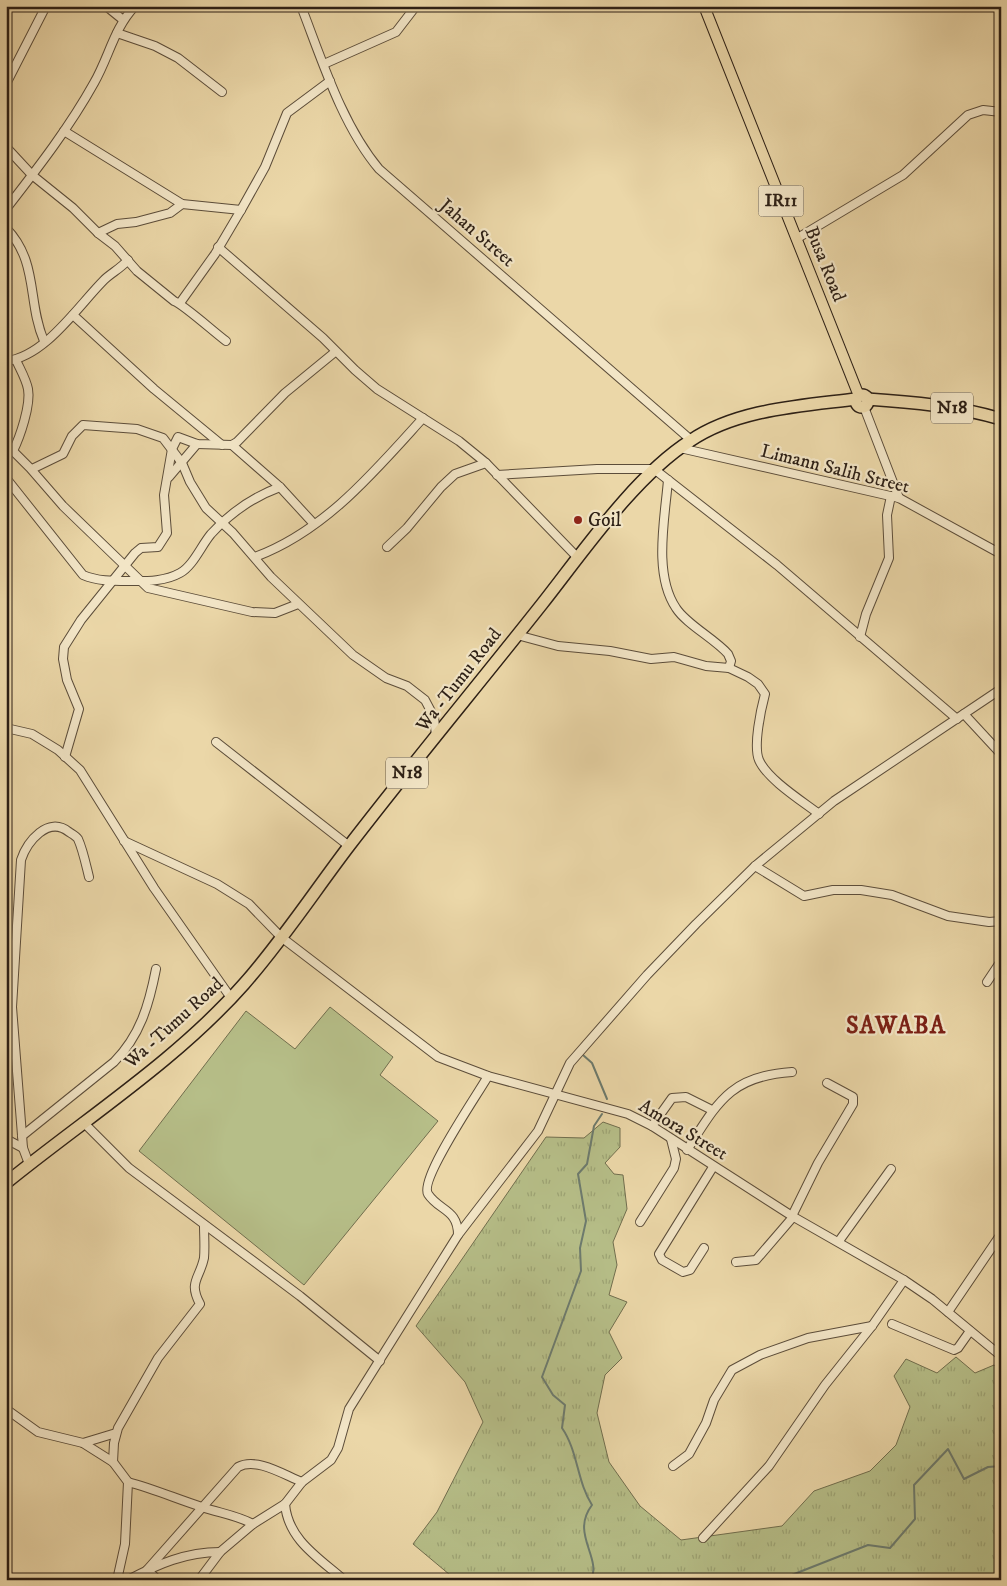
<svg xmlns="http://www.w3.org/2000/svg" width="1007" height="1586" viewBox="0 0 1007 1586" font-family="'IM FELL DW Pica',serif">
  <defs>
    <pattern id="grass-tufts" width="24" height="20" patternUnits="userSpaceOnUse" patternTransform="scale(1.25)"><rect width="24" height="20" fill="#b6be88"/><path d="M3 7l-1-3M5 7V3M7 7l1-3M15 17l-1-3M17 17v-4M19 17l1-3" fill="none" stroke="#9da374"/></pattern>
  </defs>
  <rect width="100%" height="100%" fill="#ebd7a8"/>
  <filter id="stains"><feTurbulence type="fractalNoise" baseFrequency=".004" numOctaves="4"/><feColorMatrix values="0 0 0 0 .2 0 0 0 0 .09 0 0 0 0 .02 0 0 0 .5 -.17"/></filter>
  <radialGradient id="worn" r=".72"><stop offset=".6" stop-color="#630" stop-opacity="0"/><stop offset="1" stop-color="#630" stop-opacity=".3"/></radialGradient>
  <path fill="url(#grass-tufts)" stroke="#716e4e" d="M603,1122L620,1128V1147L605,1163L614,1174L623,1175L627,1209L613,1242L617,1265L609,1295L627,1302L609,1332L622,1358L605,1375L597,1413L609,1462L640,1506L681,1540L782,1526L814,1491L870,1471L896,1445L910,1407L894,1376L906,1359L937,1373L956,1357L975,1373L994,1365L1001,1370V1571L998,1572L994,1580H456L413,1544L437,1512L483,1422L465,1382L416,1326L546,1137L584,1138Z"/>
  <path fill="#b6be88" stroke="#716e4e" d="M330,1007L393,1057L380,1075L438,1121L304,1285L139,1151L246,1011L295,1049Z"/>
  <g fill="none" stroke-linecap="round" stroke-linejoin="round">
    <g stroke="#6d7b6e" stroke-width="2">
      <path d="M583,1055L592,1063L607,1099"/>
      <path d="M591,1580C602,1557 570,1534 592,1505C577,1482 578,1451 562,1428L565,1405L553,1395L542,1377L581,1271L580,1248L586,1221L578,1174L587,1164L594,1126L602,1114"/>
      <path d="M779,1580L868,1545L890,1548L915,1519L914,1485L948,1449L964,1479L988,1467L1001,1466"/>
    </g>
    <g stroke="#5c4d3a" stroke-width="10">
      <g id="minor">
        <path d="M106,6L122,19"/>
        <path d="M301,6C322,60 342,125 379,169L691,440"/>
        <path d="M117,33L155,46L178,58L222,92"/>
        <path d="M324,64L396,32L416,6"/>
        <path d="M6,84L46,6"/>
        <path d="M64,131L182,204L241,210"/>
        <path d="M6,147L32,175L73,208L98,233L115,246L137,271L174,301C183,304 215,333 226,341"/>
        <path d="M6,209C37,169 69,128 94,83C109,57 114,28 135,6"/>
        <path d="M6,228C39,262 27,302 44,341"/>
        <path d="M98,233L117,224L136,222L170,213L182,204"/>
        <path d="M796,239L903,175L968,115L983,110L1001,112"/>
        <path d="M218,247L323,338L355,370L377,389L459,441L486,463L578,558"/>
        <path d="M180,303L215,254L241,210L265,167L287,113L330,81"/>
        <path d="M73,315L154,389L222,445"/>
        <path d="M6,361C45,357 78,306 104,280C111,273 120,269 128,260"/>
        <path d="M864,407L899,498"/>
        <path d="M6,444L30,468L63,506L148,588L252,612L275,613L298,604"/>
        <path d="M232,445L280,487L314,524"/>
        <path d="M680,448L899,498L1001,554"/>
        <path d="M13,451C20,437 31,405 28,389C26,379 20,369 16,360"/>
        <path d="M32,469L63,454L72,436L83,425L137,429L163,438L182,463L190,482L206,508L233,533L271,577L353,655L386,678L407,686L425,700L434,717L436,736"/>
        <path d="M497,475L597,469H654L777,565L957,719"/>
        <path d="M169,477L197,444"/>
        <path d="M6,478L83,575C97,581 112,581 128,581C145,581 164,582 180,573C193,566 201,546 211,534C230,513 253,497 280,487"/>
        <path d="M668,480C665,518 653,574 676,608C686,624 715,639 728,654L731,661L729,668"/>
        <path d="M387,547L407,528L441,487L455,474L486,463"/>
        <path d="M255,557C325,531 374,472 423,418"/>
        <path d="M517,635L558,646L610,651L651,659L674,657L706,666L729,668L748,677L758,684L765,694C761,709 753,746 759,760C767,779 802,801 819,814"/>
        <path d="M860,637L866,614L889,558L887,515L891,496"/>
        <path d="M964,714L1001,754"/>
        <path d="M6,728L32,734L58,750L80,770L154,888L231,998"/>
        <path d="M216,742L349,846"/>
        <path d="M65,757L79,709L67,680L63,659L64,647L81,620L135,553L141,548L158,547L167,533L164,495L172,449L178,437L197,444L232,445L237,442L285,393L335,352"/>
        <path d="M124,841L217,884L249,904L281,937L438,1057L488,1076L628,1114L652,1126L792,1216L904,1280L932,1299L1001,1356"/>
        <path d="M755,866L804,896L833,890H861L892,895L948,916L989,922L1001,921"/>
        <path d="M987,982L1001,961"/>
        <path d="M83,1122L129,1168L300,1296L380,1361"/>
        <path d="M652,1126L672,1098L686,1097L712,1110"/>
        <path d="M22,1136L114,1062C140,1036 149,1005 156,969"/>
        <path d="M6,1139L23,1148"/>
        <path d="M687,1150C718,1102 730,1076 792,1072"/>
        <path d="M29,1164L23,1148L12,1007L21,860C27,842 48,815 69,832C72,834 76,836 78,839C83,850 86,865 89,877"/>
        <path d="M792,1216L818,1163L853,1104V1097L827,1083"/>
        <path d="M640,1222L674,1168L676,1159L671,1139"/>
        <path d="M458,1235L538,1131L570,1063L647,975L696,924L755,866L834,801L1001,689"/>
        <path d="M839,1241L891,1169"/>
        <path d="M704,1248L690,1270L683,1272L662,1260L659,1254L713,1167"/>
        <path d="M736,1262L756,1260L793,1217"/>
        <path d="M948,1312L1001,1234"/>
        <path d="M892,1324L954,1350L958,1348L970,1331"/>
        <path d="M6,1409L38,1432L83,1443L113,1462L128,1482L125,1544L117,1580"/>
        <path d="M83,1443L116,1433"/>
        <path d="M113,1462L114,1443L118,1428L158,1358L200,1304C188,1282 200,1278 204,1258C205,1247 204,1236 204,1225"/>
        <path d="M673,1466L689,1454L706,1423L714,1400L732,1370L760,1355L808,1338L872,1326"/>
        <path d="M128,1482C154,1489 177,1499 202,1507C219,1513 236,1515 253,1524"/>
        <path d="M285,1504C288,1540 319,1558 344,1580"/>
        <path d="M703,1538L769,1466L825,1385L872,1326L904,1280"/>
        <path d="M147,1570L238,1467C257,1457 284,1475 302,1482"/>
        <path d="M147,1570L158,1580"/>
        <path d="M128,1580C158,1564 186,1552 220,1552"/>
        <path d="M199,1580L220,1552L253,1524L285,1504L302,1482L331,1460L338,1448L349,1409L458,1235C458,1209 439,1211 428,1194C419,1179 478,1094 488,1076"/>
      </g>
    </g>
    <g stroke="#2c1f15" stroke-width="12">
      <path id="major" d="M704,6L859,396"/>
    </g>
    <g stroke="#2c1f15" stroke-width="14">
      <g id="highway">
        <circle cx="862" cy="401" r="6"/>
        <path d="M867,399C912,402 957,406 1001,419"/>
        <path d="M6,1183C86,1118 176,1061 244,984C282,941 314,892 349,846C412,764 478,685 542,604C583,552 635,476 690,441C737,409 801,406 856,399"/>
      </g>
    </g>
    <use href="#minor" stroke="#f2e5c6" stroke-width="8"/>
    <use href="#major" stroke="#ebd7a8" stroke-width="10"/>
    <use href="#highway" stroke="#ebd7a8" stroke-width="11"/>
  </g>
  <circle fill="#8f2418" stroke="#f2e5c6" stroke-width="2" cx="578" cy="520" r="5"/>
  <g text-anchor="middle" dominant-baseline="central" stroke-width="4.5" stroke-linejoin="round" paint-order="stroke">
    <g fill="#f2e5c6" stroke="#675a4a" stroke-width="1">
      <rect x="758.5" y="185.5" width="45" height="31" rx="4"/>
      <rect x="931" y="392.5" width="42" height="31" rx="4"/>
      <rect x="386" y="757.5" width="42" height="31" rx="4"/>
    </g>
    <g font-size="18" font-weight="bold" fill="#2c1f15">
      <text x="781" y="201">IR11</text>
      <text x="952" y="408">N18</text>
      <text x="407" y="773">N18</text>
    </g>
    <g font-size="19" fill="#2c1f15" stroke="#f2e5c6">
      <text transform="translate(477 233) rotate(41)">Jahan Street</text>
      <text transform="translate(825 264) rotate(68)">Busa Road</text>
      <text transform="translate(835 469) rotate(14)">Limann Salih Street</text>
      <text transform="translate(459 680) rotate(-52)">Wa -Tumu Road</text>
      <text transform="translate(174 1023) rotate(-42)">Wa -Tumu Road</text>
      <text transform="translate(683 1130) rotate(31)">Amora Street</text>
    </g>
    <g font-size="19" fill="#2c1f15" stroke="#f2e5c6" text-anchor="start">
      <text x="588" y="520">Goil</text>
    </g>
    <g font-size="24" font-weight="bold" letter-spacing="1" fill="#7a1f14" stroke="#f2e5c6">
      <text x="896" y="1026">SAWABA</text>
    </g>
  </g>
  <rect width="1007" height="1586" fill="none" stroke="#ebd7a8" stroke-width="25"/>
  <rect x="8" y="8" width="992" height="1571" fill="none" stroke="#2c1f15" stroke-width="2.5"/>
  <rect x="12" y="12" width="982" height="1561" fill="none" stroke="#2c1f15"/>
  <rect width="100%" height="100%" filter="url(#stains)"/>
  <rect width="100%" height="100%" fill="url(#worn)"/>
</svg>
